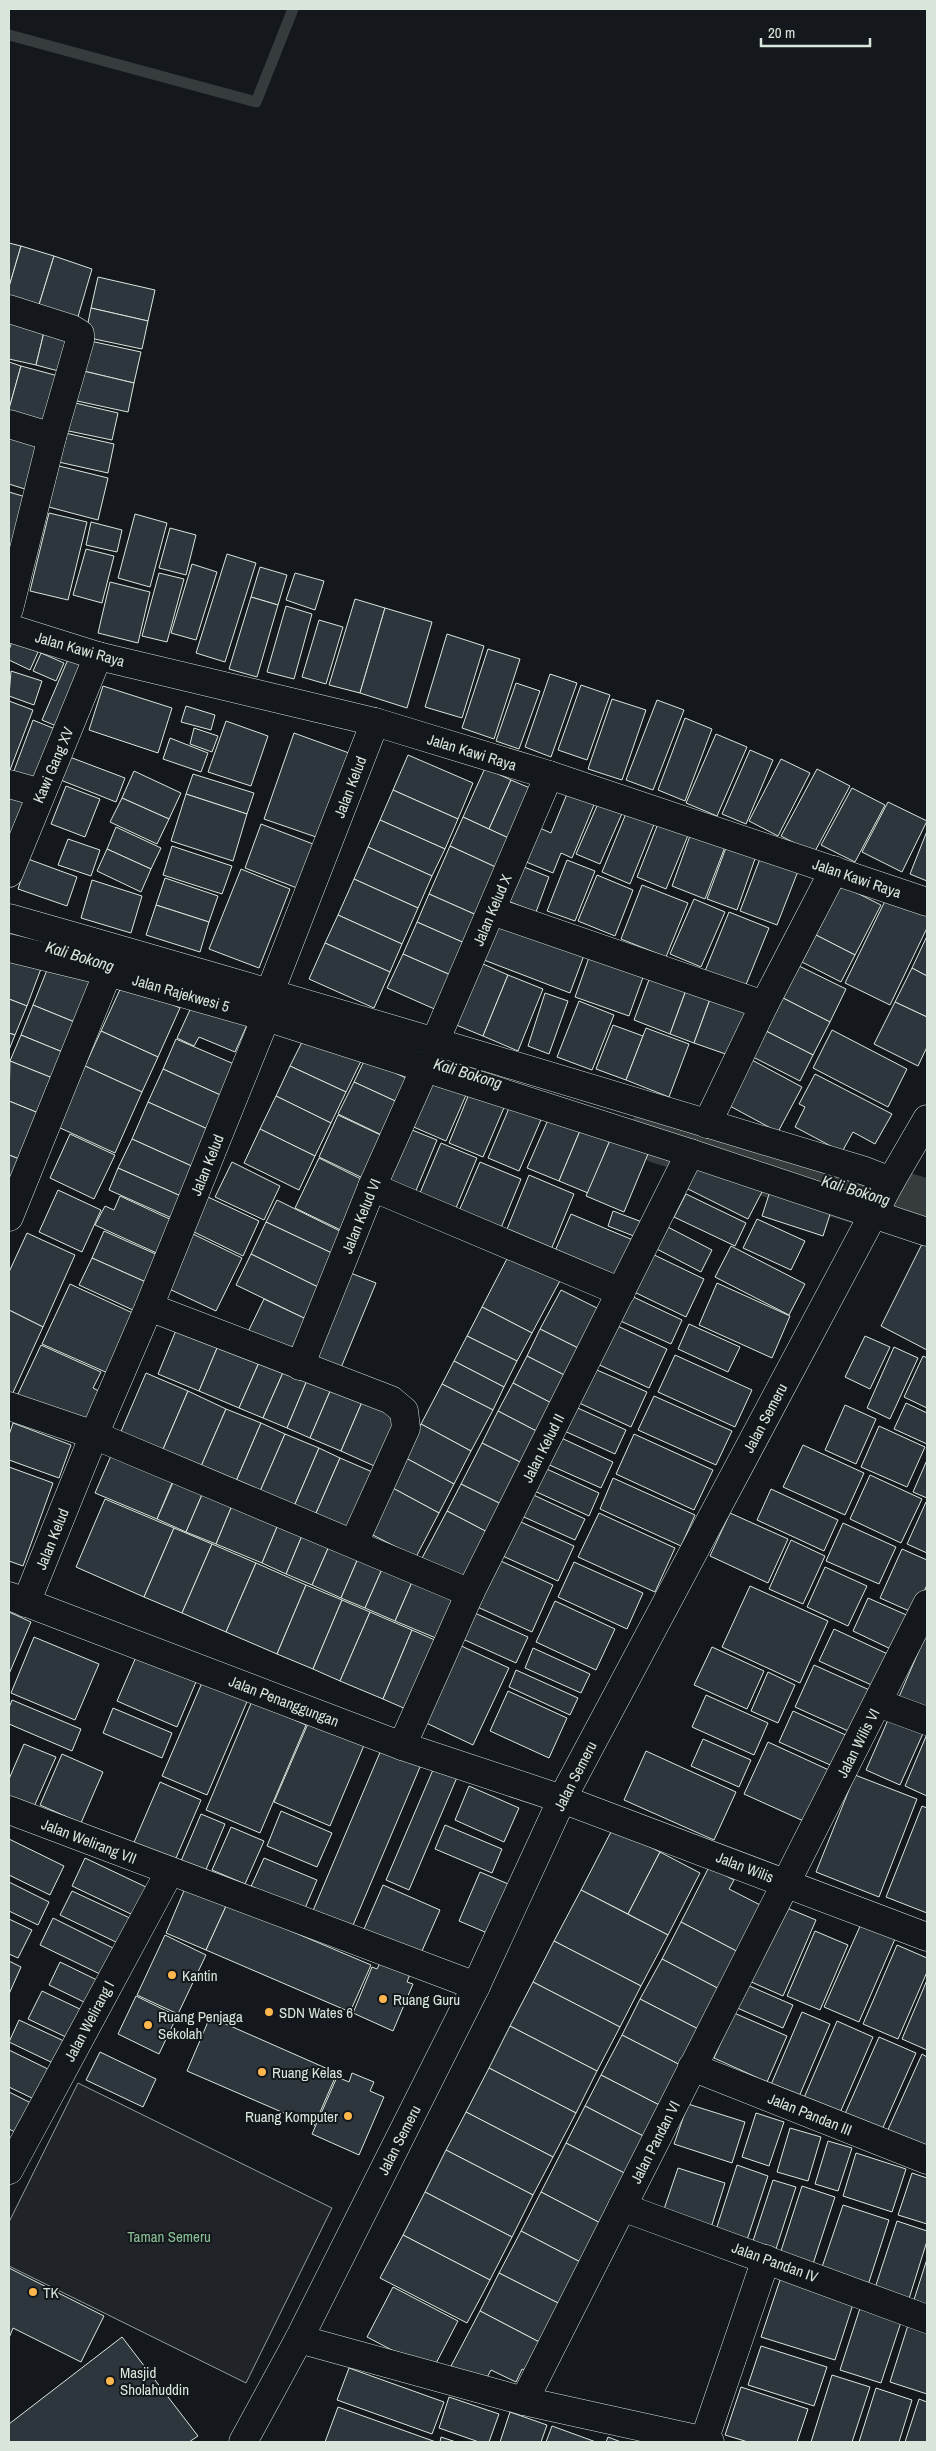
<svg xmlns="http://www.w3.org/2000/svg" width="936" height="2451" viewBox="0 0 936 2451" font-family="'Archivo Narrow',sans-serif">
  <rect width="100%" height="100%" fill="#14181c"/>
  <path fill="#202428" stroke="#939e99" d="M78,2083L332,2208L246,2383L9,2266V2222Z"/>
  <g fill="none" stroke-linecap="round" stroke-linejoin="round">
    <path stroke="#363b3e" stroke-width="11" d="M9,35L256,102L293,9"/>
    <path stroke="#363b3e" stroke-width="65" d="M663,1132L927,1212"/>
  </g>
  <g fill="#2c363c" stroke="#d8e6dc">
    <path d="M9,243L21,246L9,287Z"/>
    <path d="M21,246L54,256L38,308L9,299V287Z"/>
    <path d="M54,256L92,269L77,320L38,308Z"/>
    <path d="M98,277L155,290L148,321L91,308Z"/>
    <path d="M91,308L148,321L142,349L85,337Z"/>
    <path d="M9,319L45,328L36,365L9,359Z"/>
    <path d="M45,328L75,335L66,373L36,365Z"/>
    <path d="M81,339L141,352L134,383L75,369Z"/>
    <path d="M9,362L21,366L9,409Z"/>
    <path d="M21,366L62,377L47,429L9,418V409Z"/>
    <path d="M75,369L134,383L128,412L68,399Z"/>
    <path d="M71,402L118,413L112,440L64,430Z"/>
    <path d="M9,430L46,442L31,491L9,484Z"/>
    <path d="M61,432L114,444L108,473L54,461Z"/>
    <path d="M55,465L108,478L98,520L45,506Z"/>
    <path d="M9,492L29,498L9,566Z"/>
    <path d="M49,513L87,522L68,600L30,591Z"/>
    <path d="M135,514L167,523L150,587L118,578Z"/>
    <path d="M91,522L122,530L117,552L86,545Z"/>
    <path d="M170,528L196,535L186,575L159,568Z"/>
    <path d="M86,549L114,556L102,603L73,595Z"/>
    <path d="M227,554L256,563L225,662L196,653Z"/>
    <path d="M192,564L217,572L196,640L171,633Z"/>
    <path d="M260,567L287,575L278,605L251,597Z"/>
    <path d="M159,573L184,579L167,642L142,636Z"/>
    <path d="M295,573L324,581L315,610L286,600Z"/>
    <path d="M110,582L150,592L138,643L98,633Z"/>
    <path d="M251,597L278,605L257,677L229,669Z"/>
    <path d="M355,599L385,608L360,693L329,685Z"/>
    <path d="M286,606L312,614L294,679L267,672Z"/>
    <path d="M385,608L432,622L407,708L360,693Z"/>
    <path d="M319,620L343,627L326,684L302,677Z"/>
    <path d="M447,634L484,646L462,718L425,707Z"/>
    <path d="M13,639L39,650L30,670L9,660V650Z"/>
    <path d="M488,649L520,659L494,739L462,728Z"/>
    <path d="M41,653L64,663L56,681L33,671Z"/>
    <path d="M69,657L87,665L61,728L42,720Z"/>
    <path d="M11,671L42,681L34,705L9,696Z"/>
    <path d="M550,674L577,683L551,757L525,747Z"/>
    <path d="M516,683L540,691L519,749L496,741Z"/>
    <path d="M581,685L610,695L587,760L558,750Z"/>
    <path d="M103,686L172,708L158,753L89,730Z"/>
    <path d="M612,699L646,710L622,780L588,769Z"/>
    <path d="M657,700L684,710L653,790L626,780Z"/>
    <path d="M9,701L33,710L10,770L9,769Z"/>
    <path d="M186,706L215,715L211,730L181,722Z"/>
    <path d="M685,718L712,729L685,801L658,790Z"/>
    <path d="M33,720L60,731L39,786L12,776Z"/>
    <path d="M226,721L268,736L251,786L208,772Z"/>
    <path d="M194,728L218,736L212,752L190,744Z"/>
    <path d="M294,733L349,753L319,838L264,819Z"/>
    <path d="M716,734L747,747L717,816L686,803Z"/>
    <path d="M170,738L208,753L201,772L163,759Z"/>
    <path d="M750,750L773,760L746,824L722,814Z"/>
    <path d="M408,755L473,783L458,819L393,790Z"/>
    <path d="M67,756L125,778L116,802L58,779Z"/>
    <path d="M781,759L810,773L778,836L749,821Z"/>
    <path d="M485,768L511,780L489,829L463,817Z"/>
    <path d="M817,769L850,786L814,853L781,836Z"/>
    <path d="M134,771L181,793L169,819L122,798Z"/>
    <path d="M193,774L254,793L247,814L186,794Z"/>
    <path d="M511,780L537,791L515,841L489,829Z"/>
    <path d="M66,786L100,799L85,837L51,824Z"/>
    <path d="M852,788L885,805L855,862L821,845Z"/>
    <path d="M569,789L596,800L572,858L561,853L553,873L519,859L533,825L551,833Z"/>
    <path d="M393,790L458,819L445,849L380,820Z"/>
    <path d="M9,792L30,801L15,836L9,833Z"/>
    <path d="M186,794L247,814L233,861L171,841Z"/>
    <path d="M122,798L169,819L157,844L110,822Z"/>
    <path d="M600,799L624,809L600,864L576,854Z"/>
    <path d="M888,802L927,821L902,872L862,852Z"/>
    <path d="M627,811L655,822L630,884L602,872Z"/>
    <path d="M463,817L515,841L502,870L450,846Z"/>
    <path d="M380,820L445,849L432,876L368,847Z"/>
    <path d="M659,821L689,833L666,889L637,877Z"/>
    <path d="M261,824L313,844L297,888L245,868Z"/>
    <path d="M116,827L161,848L151,869L107,849Z"/>
    <path d="M927,831V881L910,874Z"/>
    <path d="M691,833L725,847L705,899L672,886Z"/>
    <path d="M68,839L100,850L91,876L58,865Z"/>
    <path d="M727,845L756,856L737,910L707,899Z"/>
    <path d="M172,846L232,866L222,894L163,875Z"/>
    <path d="M450,846L502,870L481,917L429,894Z"/>
    <path d="M368,847L432,876L418,908L354,879Z"/>
    <path d="M107,849L151,869L141,892L97,871Z"/>
    <path d="M763,851L800,866L777,925L740,911Z"/>
    <path d="M28,859L77,877L67,906L18,889Z"/>
    <path d="M567,860L595,871L575,921L547,911Z"/>
    <path d="M519,865L549,877L536,912L505,900Z"/>
    <path d="M241,869L290,889L259,968L209,949Z"/>
    <path d="M597,875L633,890L615,936L578,921Z"/>
    <path d="M165,878L218,896L209,922L156,905Z"/>
    <path d="M354,879L418,908L402,944L338,915Z"/>
    <path d="M92,880L142,896L131,933L81,918Z"/>
    <path d="M642,885L688,903L666,957L621,939Z"/>
    <path d="M841,885L881,905L855,955L816,935Z"/>
    <path d="M429,894L481,917L469,945L417,922Z"/>
    <path d="M887,897L927,916V928L890,1005L845,983Z"/>
    <path d="M694,899L725,912L701,967L670,954Z"/>
    <path d="M156,905L209,922L200,952L146,935Z"/>
    <path d="M729,912L769,928L745,987L705,971Z"/>
    <path d="M338,915L402,944L390,972L325,943Z"/>
    <path d="M500,918L586,950L570,993L484,960Z"/>
    <path d="M417,922L469,945L455,977L403,954Z"/>
    <path d="M816,935L855,955L841,982L802,962Z"/>
    <path d="M927,936V976L912,968Z"/>
    <path d="M325,943L390,972L374,1008L309,979Z"/>
    <path d="M592,949L646,969L629,1016L575,997Z"/>
    <path d="M403,954L455,977L439,1011L387,988Z"/>
    <path d="M9,960L42,966L27,1006L9,999Z"/>
    <path d="M474,960L508,975L483,1036L449,1022Z"/>
    <path d="M49,965L93,983L77,1023L33,1005Z"/>
    <path d="M799,966L846,989L830,1022L783,998Z"/>
    <path d="M912,968L927,976V1017L895,1002Z"/>
    <path d="M653,969L689,982L670,1034L634,1020Z"/>
    <path d="M508,975L543,989L518,1051L483,1036Z"/>
    <path d="M689,982L713,991L694,1043L670,1034Z"/>
    <path d="M123,983L180,1008L158,1057L101,1031Z"/>
    <path d="M713,991L753,1006L734,1057L694,1043Z"/>
    <path d="M545,993L568,1001L549,1054L528,1046Z"/>
    <path d="M783,998L830,1022L813,1055L766,1031Z"/>
    <path d="M9,999L27,1006L15,1035L9,1033Z"/>
    <path d="M194,1001L247,1025L235,1052L199,1037L194,1046L177,1038Z"/>
    <path d="M579,1001L614,1015L592,1070L557,1057Z"/>
    <path d="M895,1002L927,1017V1047L918,1066L874,1044Z"/>
    <path d="M33,1005L77,1023L65,1053L21,1035Z"/>
    <path d="M613,1025L643,1036L626,1080L596,1069Z"/>
    <path d="M646,1028L689,1044L669,1097L626,1080Z"/>
    <path d="M832,1030L907,1069L888,1107L813,1068Z"/>
    <path d="M101,1031L158,1057L142,1092L85,1066Z"/>
    <path d="M766,1031L813,1055L800,1081L753,1057Z"/>
    <path d="M307,1032L362,1059L346,1092L290,1066Z"/>
    <path d="M9,1033L15,1035L9,1050Z"/>
    <path d="M21,1035L65,1053L55,1079L10,1061Z"/>
    <path d="M176,1039L241,1067L227,1098L163,1069Z"/>
    <path d="M365,1059L399,1065L395,1073L415,1082L404,1105L354,1082Z"/>
    <path d="M752,1060L802,1087L778,1132L728,1105Z"/>
    <path d="M10,1061L55,1079L41,1114L9,1101Z"/>
    <path d="M85,1066L142,1092L115,1153L58,1127Z"/>
    <path d="M290,1066L346,1092L331,1123L276,1096Z"/>
    <path d="M163,1069L227,1098L212,1131L148,1102Z"/>
    <path d="M815,1074L892,1114L875,1144L853,1132L842,1152L795,1127L805,1107L799,1104Z"/>
    <path d="M428,1078L466,1095L446,1141L409,1125Z"/>
    <path d="M354,1082L404,1105L388,1138L338,1114Z"/>
    <path d="M471,1089L506,1103L483,1157L449,1143Z"/>
    <path d="M276,1096L331,1123L315,1156L260,1129Z"/>
    <path d="M9,1101L41,1114L22,1160L9,1155Z"/>
    <path d="M512,1101L543,1115L519,1171L488,1158Z"/>
    <path d="M148,1102L212,1131L196,1168L132,1139Z"/>
    <path d="M551,1113L582,1126L559,1181L527,1168Z"/>
    <path d="M338,1115L387,1138L367,1180L319,1157Z"/>
    <path d="M582,1126L611,1138L588,1193L559,1181Z"/>
    <path d="M407,1128L437,1140L412,1200L382,1188Z"/>
    <path d="M260,1129L315,1156L299,1190L244,1163Z"/>
    <path d="M70,1134L115,1155L94,1199L50,1178Z"/>
    <path d="M611,1138L648,1154L624,1212L586,1196Z"/>
    <path d="M132,1139L196,1168L183,1197L118,1168Z"/>
    <path d="M441,1143L477,1158L453,1215L417,1200Z"/>
    <path d="M9,1155L22,1160L9,1192Z"/>
    <path d="M319,1158L371,1184L347,1233L295,1208Z"/>
    <path d="M701,1159L763,1190L748,1219L686,1188Z"/>
    <path d="M232,1162L280,1186L264,1220L215,1197Z"/>
    <path d="M480,1162L521,1179L498,1235L456,1218Z"/>
    <path d="M118,1168L183,1197L174,1219L109,1190Z"/>
    <path d="M529,1175L574,1194L548,1257L503,1239Z"/>
    <path d="M772,1185L833,1205L823,1236L762,1216Z"/>
    <path d="M58,1190L101,1210L82,1252L39,1232Z"/>
    <path d="M686,1194L746,1223L735,1246L674,1217Z"/>
    <path d="M120,1196L176,1222L161,1255L95,1225L105,1206L114,1210Z"/>
    <path d="M208,1197L259,1221L243,1256L192,1231Z"/>
    <path d="M277,1200L346,1234L336,1255L266,1222Z"/>
    <path d="M613,1211L650,1225L644,1240L608,1226Z"/>
    <path d="M571,1214L633,1240L615,1284L552,1258Z"/>
    <path d="M757,1219L805,1241L791,1270L743,1248Z"/>
    <path d="M266,1222L336,1255L320,1288L251,1254Z"/>
    <path d="M662,1224L712,1250L701,1272L651,1246Z"/>
    <path d="M104,1231L160,1256L148,1283L92,1258Z"/>
    <path d="M27,1233L75,1255L43,1327L9,1310V1272Z"/>
    <path d="M191,1233L242,1258L216,1311L165,1287Z"/>
    <path d="M925,1238L927,1239V1350L881,1326Z"/>
    <path d="M731,1246L805,1284L789,1315L715,1277Z"/>
    <path d="M511,1251L562,1277L532,1333L482,1307Z"/>
    <path d="M646,1251L704,1279L686,1317L628,1289Z"/>
    <path d="M251,1254L320,1288L306,1319L236,1285Z"/>
    <path d="M92,1258L148,1283L135,1311L79,1285Z"/>
    <path d="M348,1272L376,1283L340,1370L312,1359Z"/>
    <path d="M717,1283L790,1316L772,1358L699,1325Z"/>
    <path d="M70,1284L137,1315L110,1374L42,1344Z"/>
    <path d="M561,1290L607,1313L586,1352L540,1329Z"/>
    <path d="M625,1293L682,1320L671,1344L614,1318Z"/>
    <path d="M264,1299L306,1319L288,1356L246,1336Z"/>
    <path d="M482,1307L532,1333L517,1361L467,1336Z"/>
    <path d="M9,1310L43,1327L11,1397L9,1396Z"/>
    <path d="M609,1322L667,1349L649,1388L591,1361Z"/>
    <path d="M179,1323L220,1341L199,1391L158,1374Z"/>
    <path d="M689,1324L740,1347L728,1372L678,1349Z"/>
    <path d="M540,1329L586,1352L572,1379L527,1356Z"/>
    <path d="M467,1336L517,1361L504,1387L454,1361Z"/>
    <path d="M865,1336L890,1347L870,1389L845,1377Z"/>
    <path d="M220,1341L261,1358L239,1408L199,1391Z"/>
    <path d="M41,1345L101,1372L93,1388L105,1394L88,1429L17,1396Z"/>
    <path d="M894,1347L918,1358L890,1419L867,1408Z"/>
    <path d="M675,1355L752,1390L735,1427L658,1392Z"/>
    <path d="M527,1356L572,1379L559,1407L513,1383Z"/>
    <path d="M923,1356L927,1358V1408L904,1397Z"/>
    <path d="M261,1358L285,1368L263,1418L239,1408Z"/>
    <path d="M454,1361L504,1387L493,1410L442,1384Z"/>
    <path d="M590,1367L647,1392L631,1427L575,1401Z"/>
    <path d="M285,1368L308,1378L287,1428L263,1418Z"/>
    <path d="M146,1373L188,1391L161,1454L119,1436Z"/>
    <path d="M308,1378L331,1389L310,1438L287,1428Z"/>
    <path d="M513,1383L559,1407L544,1435L498,1411Z"/>
    <path d="M442,1384L493,1410L471,1451L421,1424Z"/>
    <path d="M331,1389L362,1402L341,1451L310,1438Z"/>
    <path d="M188,1391L226,1409L199,1471L161,1454Z"/>
    <path d="M654,1396L732,1431L716,1465L638,1430Z"/>
    <path d="M362,1402L402,1419L381,1469L341,1451Z"/>
    <path d="M906,1403L927,1413V1444L894,1429Z"/>
    <path d="M571,1405L626,1430L615,1454L560,1429Z"/>
    <path d="M845,1405L876,1419L856,1464L825,1450Z"/>
    <path d="M226,1409L261,1423L234,1486L199,1471Z"/>
    <path d="M498,1411L544,1435L528,1466L482,1443Z"/>
    <path d="M13,1423L71,1445L59,1478L9,1460V1435Z"/>
    <path d="M261,1423L285,1434L258,1496L234,1486Z"/>
    <path d="M421,1424L471,1451L454,1484L404,1457Z"/>
    <path d="M879,1426L925,1447L907,1487L861,1467Z"/>
    <path d="M285,1434L319,1448L292,1511L258,1496Z"/>
    <path d="M634,1434L713,1470L694,1510L616,1474Z"/>
    <path d="M557,1436L613,1462L601,1488L545,1463Z"/>
    <path d="M482,1443L528,1466L507,1507L461,1484Z"/>
    <path d="M116,1444L177,1471L157,1519L95,1493Z"/>
    <path d="M803,1445L864,1473L845,1515L783,1487Z"/>
    <path d="M319,1448L340,1458L313,1520L292,1511Z"/>
    <path d="M404,1457L454,1484L439,1513L389,1486Z"/>
    <path d="M340,1458L377,1474L350,1536L313,1520Z"/>
    <path d="M927,1460V1498L913,1492Z"/>
    <path d="M538,1465L599,1493L589,1516L528,1488Z"/>
    <path d="M9,1467L53,1483L23,1566L9,1561Z"/>
    <path d="M178,1471L207,1483L186,1532L157,1519Z"/>
    <path d="M870,1475L922,1499L901,1543L850,1519Z"/>
    <path d="M613,1478L695,1515L681,1546L600,1509Z"/>
    <path d="M207,1483L236,1496L216,1544L186,1532Z"/>
    <path d="M461,1484L507,1507L493,1535L447,1511Z"/>
    <path d="M389,1486L439,1513L416,1557L365,1531Z"/>
    <path d="M771,1489L838,1520L824,1551L757,1520Z"/>
    <path d="M525,1491L585,1519L575,1540L515,1513Z"/>
    <path d="M236,1496L282,1515L262,1563L216,1544Z"/>
    <path d="M105,1499L174,1528L144,1597L76,1567Z"/>
    <path d="M926,1502L927,1503V1553L907,1544Z"/>
    <path d="M447,1511L493,1535L467,1584L421,1560Z"/>
    <path d="M599,1513L675,1548L655,1592L578,1557Z"/>
    <path d="M730,1513L788,1539L768,1583L710,1556Z"/>
    <path d="M282,1515L306,1526L286,1574L262,1563Z"/>
    <path d="M512,1518L574,1546L558,1581L496,1553Z"/>
    <path d="M843,1523L896,1547L879,1584L826,1561Z"/>
    <path d="M306,1526L333,1537L312,1585L286,1574Z"/>
    <path d="M174,1528L212,1544L182,1613L144,1597Z"/>
    <path d="M333,1537L362,1549L341,1598L312,1585Z"/>
    <path d="M791,1540L825,1556L803,1604L769,1589Z"/>
    <path d="M212,1544L256,1563L226,1632L182,1613Z"/>
    <path d="M362,1549L386,1560L365,1608L341,1598Z"/>
    <path d="M902,1549L927,1560V1585L914,1613L880,1598Z"/>
    <path d="M492,1557L553,1585L532,1632L471,1604Z"/>
    <path d="M386,1560L416,1573L395,1621L365,1608Z"/>
    <path d="M574,1562L643,1593L627,1629L558,1597Z"/>
    <path d="M256,1563L306,1585L277,1654L226,1632Z"/>
    <path d="M825,1567L867,1586L848,1626L807,1607Z"/>
    <path d="M416,1573L460,1602L443,1641L395,1621Z"/>
    <path d="M306,1585L342,1600L313,1669L277,1654Z"/>
    <path d="M750,1586L828,1621L800,1683L722,1647Z"/>
    <path d="M868,1598L911,1617L895,1651L853,1631Z"/>
    <path d="M342,1600L370,1612L340,1681L313,1669Z"/>
    <path d="M555,1601L615,1629L596,1670L536,1642Z"/>
    <path d="M468,1610L528,1637L516,1663L456,1636Z"/>
    <path d="M9,1612L31,1622L9,1674Z"/>
    <path d="M370,1612L412,1630L383,1699L340,1681Z"/>
    <path d="M834,1629L892,1656L878,1688L819,1661Z"/>
    <path d="M412,1630L444,1644L415,1713L383,1699Z"/>
    <path d="M927,1632V1709L899,1697Z"/>
    <path d="M34,1637L99,1664L75,1720L11,1693Z"/>
    <path d="M457,1644L509,1668L473,1745L422,1721Z"/>
    <path d="M712,1647L764,1671L747,1709L694,1685Z"/>
    <path d="M533,1648L590,1674L581,1693L525,1668Z"/>
    <path d="M136,1657L196,1682L177,1727L117,1701Z"/>
    <path d="M814,1665L874,1692L855,1734L795,1707Z"/>
    <path d="M516,1670L578,1698L570,1715L509,1687Z"/>
    <path d="M768,1672L795,1685L778,1723L751,1711Z"/>
    <path d="M204,1678L249,1697L207,1795L162,1776Z"/>
    <path d="M508,1691L567,1718L549,1758L490,1731Z"/>
    <path d="M706,1695L768,1723L754,1755L692,1727Z"/>
    <path d="M12,1700L81,1729L72,1751L9,1724V1708Z"/>
    <path d="M252,1701L306,1725L260,1833L206,1810Z"/>
    <path d="M113,1708L172,1733L162,1758L103,1733Z"/>
    <path d="M793,1711L850,1737L837,1768L779,1742Z"/>
    <path d="M891,1713L925,1729L900,1785L866,1770Z"/>
    <path d="M310,1719L365,1743L330,1826L274,1802Z"/>
    <path d="M927,1734V1796L905,1786Z"/>
    <path d="M703,1739L751,1760L739,1787L691,1766Z"/>
    <path d="M768,1742L831,1771L808,1823L744,1794Z"/>
    <path d="M384,1743L423,1760L351,1930L312,1913Z"/>
    <path d="M24,1744L56,1757L33,1809L9,1799V1779Z"/>
    <path d="M646,1751L736,1792L714,1840L624,1800Z"/>
    <path d="M62,1754L103,1772L81,1823L40,1805Z"/>
    <path d="M435,1765L458,1775L409,1890L386,1880Z"/>
    <path d="M855,1775L917,1799L879,1897L816,1872Z"/>
    <path d="M160,1782L201,1800L173,1865L132,1847Z"/>
    <path d="M469,1786L519,1808L504,1842L455,1820Z"/>
    <path d="M922,1806L927,1808V1913L886,1897Z"/>
    <path d="M281,1811L332,1833L317,1867L267,1846Z"/>
    <path d="M201,1814L225,1824L205,1872L181,1861Z"/>
    <path d="M445,1825L502,1849L492,1873L435,1849Z"/>
    <path d="M231,1827L264,1841L245,1884L212,1870Z"/>
    <path d="M613,1828L660,1852L628,1914L581,1890Z"/>
    <path d="M9,1839L64,1866L50,1895L9,1875Z"/>
    <path d="M660,1852L700,1873L668,1935L628,1914Z"/>
    <path d="M85,1858L146,1887L133,1915L72,1886Z"/>
    <path d="M264,1858L317,1880L303,1913L249,1891Z"/>
    <path d="M709,1867L734,1880L729,1889L770,1910L746,1956L681,1922Z"/>
    <path d="M480,1872L513,1886L492,1935L459,1921Z"/>
    <path d="M9,1882L49,1902L38,1925L9,1911Z"/>
    <path d="M383,1885L440,1910L418,1960L361,1936Z"/>
    <path d="M186,1886L227,1904L206,1950L166,1933Z"/>
    <path d="M581,1890L668,1935L641,1986L554,1941Z"/>
    <path d="M72,1891L132,1919L120,1944L60,1915Z"/>
    <path d="M227,1904L371,1965L350,2012L206,1950Z"/>
    <path d="M780,1905L816,1920L783,1996L747,1980Z"/>
    <path d="M53,1918L115,1949L102,1975L40,1945Z"/>
    <path d="M9,1919L32,1930L18,1958L9,1954Z"/>
    <path d="M681,1922L746,1956L727,1993L662,1959Z"/>
    <path d="M861,1924L895,1939L859,2022L824,2007Z"/>
    <path d="M815,1931L848,1945L820,2010L787,1996Z"/>
    <path d="M165,1935L206,1955L178,2014L137,1995Z"/>
    <path d="M554,1941L641,1986L620,2027L533,1982Z"/>
    <path d="M897,1945L927,1958V1972L898,2039L863,2024Z"/>
    <path d="M662,1959L727,1993L706,2033L640,1999Z"/>
    <path d="M9,1961L21,1967L9,1994Z"/>
    <path d="M381,1961L410,1974L407,1982L413,1984L393,2031L353,2013L372,1967L377,1969Z"/>
    <path d="M60,1962L97,1980L86,2003L49,1985Z"/>
    <path d="M927,1980V2050L902,2039Z"/>
    <path d="M533,1982L620,2027L597,2071L510,2026Z"/>
    <path d="M745,1984L793,2005L783,2028L735,2007Z"/>
    <path d="M42,1991L82,2010L68,2038L28,2019Z"/>
    <path d="M136,1996L177,2016L159,2054L118,2034Z"/>
    <path d="M640,1999L706,2033L688,2069L622,2035Z"/>
    <path d="M802,2012L830,2024L798,2099L770,2087Z"/>
    <path d="M734,2013L787,2036L767,2082L714,2058Z"/>
    <path d="M210,2017L337,2073L314,2126L187,2071Z"/>
    <path d="M19,2020L66,2042L55,2064L9,2042Z"/>
    <path d="M837,2021L873,2037L839,2115L803,2100Z"/>
    <path d="M510,2026L597,2071L576,2113L489,2068Z"/>
    <path d="M622,2035L688,2069L667,2109L601,2075Z"/>
    <path d="M879,2037L916,2053L881,2132L844,2116Z"/>
    <path d="M9,2050L52,2071L38,2101L9,2087Z"/>
    <path d="M100,2052L156,2079L143,2107L86,2080Z"/>
    <path d="M922,2054L927,2057V2152L886,2134Z"/>
    <path d="M489,2068L576,2113L553,2157L466,2112Z"/>
    <path d="M352,2073L374,2082L370,2091L384,2097L359,2155L312,2134L337,2077L349,2082Z"/>
    <path d="M601,2075L667,2109L651,2140L585,2106Z"/>
    <path d="M9,2092L33,2104L19,2134L9,2129Z"/>
    <path d="M688,2104L745,2122L732,2163L674,2144Z"/>
    <path d="M585,2106L651,2140L632,2177L566,2143Z"/>
    <path d="M466,2112L553,2157L533,2195L446,2150Z"/>
    <path d="M756,2113L784,2122L769,2166L742,2157Z"/>
    <path d="M790,2128L821,2137L808,2181L777,2172Z"/>
    <path d="M828,2141L852,2148L838,2191L815,2184Z"/>
    <path d="M566,2143L632,2177L606,2226L541,2192Z"/>
    <path d="M446,2150L533,2195L512,2237L425,2192Z"/>
    <path d="M856,2153L906,2169L892,2212L843,2196Z"/>
    <path d="M737,2165L768,2176L746,2243L715,2233Z"/>
    <path d="M678,2168L725,2183L710,2231L662,2215Z"/>
    <path d="M912,2173L927,2178V2224L898,2215Z"/>
    <path d="M773,2180L796,2187L775,2252L752,2244Z"/>
    <path d="M802,2186L835,2197L813,2264L780,2254Z"/>
    <path d="M425,2192L512,2237L490,2280L403,2235Z"/>
    <path d="M541,2192L606,2226L586,2265L521,2231Z"/>
    <path d="M843,2205L889,2220L868,2285L821,2270Z"/>
    <path d="M897,2221L927,2231V2241L908,2302L874,2291Z"/>
    <path d="M521,2231L586,2265L564,2306L499,2273Z"/>
    <path d="M403,2235L490,2280L467,2323L380,2278Z"/>
    <path d="M927,2259V2311L912,2306Z"/>
    <path d="M9,2268L104,2316L81,2362L13,2328L9,2338Z"/>
    <path d="M783,2271L856,2295L835,2360L761,2337Z"/>
    <path d="M499,2273L564,2306L545,2345L480,2311Z"/>
    <path d="M393,2287L458,2321L432,2371L367,2337Z"/>
    <path d="M862,2302L903,2316L881,2383L840,2370Z"/>
    <path d="M480,2311L545,2345L530,2373L522,2369L516,2382L491,2370L484,2383L451,2366Z"/>
    <path d="M909,2322L927,2328V2394L890,2382Z"/>
    <path d="M122,2337L198,2436L189,2442H9V2424Z"/>
    <path d="M761,2346L827,2367L814,2406L748,2385Z"/>
    <path d="M349,2368L444,2402L432,2434L337,2400Z"/>
    <path d="M832,2375L870,2387L852,2442H811Z"/>
    <path d="M741,2387L808,2409L797,2442H748L725,2435Z"/>
    <path d="M876,2388L912,2400L899,2442H859Z"/>
    <path d="M449,2397L499,2414L489,2442H479L439,2428Z"/>
    <path d="M919,2399L927,2402V2442H905Z"/>
    <path d="M338,2407L436,2442H325Z"/>
    <path d="M510,2412L547,2425L541,2442H500Z"/>
    <path d="M552,2426L596,2442H546Z"/>
    <path d="M441,2437L456,2442H440Z"/>
    <path d="M608,2437L621,2442H606Z"/>
  </g>
  <g fill="none" stroke-linecap="round" stroke-linejoin="round">
    <g stroke="#d8e6dc" stroke-width="29">
      <g id="minor">
        <path d="M9,309L72,329L80,334V340L52,437L9,609"/>
        <path d="M9,424L52,437"/>
        <path d="M9,628L98,656L375,722L549,775L927,902"/>
        <path d="M9,784L41,793"/>
        <path d="M9,873L98,656"/>
        <path d="M492,911L764,1005L707,1124"/>
        <path d="M9,918C295,999 580,1085 865,1171L891,1181"/>
        <path d="M9,948L108,972L266,1017L690,1153L927,1232"/>
        <path d="M764,1005L834,870"/>
        <path d="M434,1044L549,775"/>
        <path d="M372,1187L621,1292"/>
        <path d="M9,1217L108,972"/>
        <path d="M149,1307L391,1400L404,1411L406,1428L354,1543"/>
        <path d="M300,1366L372,1187L425,1068"/>
        <path d="M9,1406L94,1435L470,1593"/>
        <path d="M9,1596L402,1746L562,1799L927,1937"/>
        <path d="M26,1603L94,1435L149,1307L266,1017L270,992L375,722"/>
        <path d="M878,1703L927,1721"/>
        <path d="M402,1746L470,1593L690,1153"/>
        <path d="M9,1810L476,1986"/>
        <path d="M692,2067L927,2160"/>
        <path d="M9,2170L170,1871"/>
        <path d="M622,2207L927,2319"/>
        <path d="M299,2339L524,2401L710,2442"/>
        <path d="M524,2401L927,1604"/>
        <path d="M704,2441L766,2259"/>
        <path d="M243,2442L299,2339L476,1986L562,1799L891,1181L927,1119"/>
      </g>
    </g>
    <use href="#minor" stroke="#14181c" stroke-width="28"/>
  </g>
  <g fill="#ffb74d" stroke="#14181c" stroke-width="2">
    <circle cx="172" cy="1975" r="5"/>
    <circle cx="383" cy="1999" r="5"/>
    <circle cx="269" cy="2012" r="5"/>
    <circle cx="148" cy="2025" r="5"/>
    <circle cx="262" cy="2072" r="5"/>
    <circle cx="348" cy="2116" r="5"/>
    <circle cx="33" cy="2292" r="5"/>
    <circle cx="110" cy="2381" r="5"/>
  </g>
  <g text-anchor="middle" dominant-baseline="central" stroke-width="4" stroke-linejoin="round" paint-order="stroke">
    <g font-size="15" fill="#d8e6dc" stroke="#14181c">
      <text transform="translate(80 649) rotate(16)">Jalan Kawi Raya</text>
      <text transform="translate(472 752) rotate(17)">Jalan Kawi Raya</text>
      <text transform="translate(53 765) rotate(-67)">Kawi Gang XV</text>
      <text transform="translate(350 787) rotate(-69)">Jalan Kelud</text>
      <text transform="translate(857 878) rotate(19)">Jalan Kawi Raya</text>
      <text transform="translate(492 910) rotate(-67)">Jalan Kelud X</text>
      <text transform="translate(181 993) rotate(16)">Jalan Rajekwesi 5</text>
      <text transform="translate(207 1165) rotate(-68)">Jalan Kelud</text>
      <text transform="translate(361 1216) rotate(-68)">Jalan Kelud VI</text>
      <text transform="translate(765 1418) rotate(-62)">Jalan Semeru</text>
      <text transform="translate(543 1448) rotate(-63)">Jalan Kelud II</text>
      <text transform="translate(52 1539) rotate(-68)">Jalan Kelud</text>
      <text transform="translate(284 1701) rotate(21)">Jalan Penanggungan</text>
      <text transform="translate(858 1743) rotate(-63)">Jalan Wilis VI</text>
      <text transform="translate(575 1776) rotate(-63)">Jalan Semeru</text>
      <text transform="translate(89 1841) rotate(21)">Jalan Welirang VII</text>
      <text transform="translate(745 1867) rotate(21)">Jalan Wilis</text>
      <text transform="translate(89 2021) rotate(-62)">Jalan Welirang I</text>
      <text transform="translate(810 2114) rotate(22)">Jalan Pandan III</text>
      <text transform="translate(399 2140) rotate(-63)">Jalan Semeru</text>
      <text transform="translate(655 2142) rotate(-63)">Jalan Pandan VI</text>
      <text transform="translate(775 2262) rotate(20)">Jalan Pandan IV</text>
    </g>
    <g font-size="15" fill="#d8e6dc" stroke="#14181c" text-anchor="start">
      <text x="182" y="1975">Kantin</text>
      <text x="393" y="1999">Ruang Guru</text>
      <text x="279" y="2012">SDN Wates 6</text>
      <text x="158" y="2016">Ruang Penjaga<tspan x="158" dy="17">Sekolah</tspan></text>
      <text x="272" y="2072">Ruang Kelas</text>
      <text x="338" y="2116" text-anchor="end">Ruang Komputer</text>
      <text x="43" y="2292">TK</text>
      <text x="120" y="2372">Masjid<tspan x="120" dy="17">Sholahuddin</tspan></text>
    </g>
    <g font-size="15" fill="#8ac095" stroke="#14181c">
      <text x="169" y="2236">Taman Semeru</text>
    </g>
    <g font-size="16" font-style="italic" fill="#d8e6dc" stroke="#14181c">
      <text transform="translate(80 956) rotate(17)">Kali Bokong</text>
      <text transform="translate(468 1073) rotate(17)">Kali Bokong</text>
      <text transform="translate(856 1190) rotate(17)">Kali Bokong</text>
    </g>
  </g>
  <rect width="936" height="2451" fill="none" stroke="#d8e6dc" stroke-width="20"/>
  <path d="M761 38v8h109v-8" fill="none" stroke="#d8e6dc" stroke-width="2.5"/>
  <text x="768" y="38" font-size="15" fill="#d8e6dc" stroke="#14181c" stroke-width="4" paint-order="stroke">20 m</text>
</svg>
